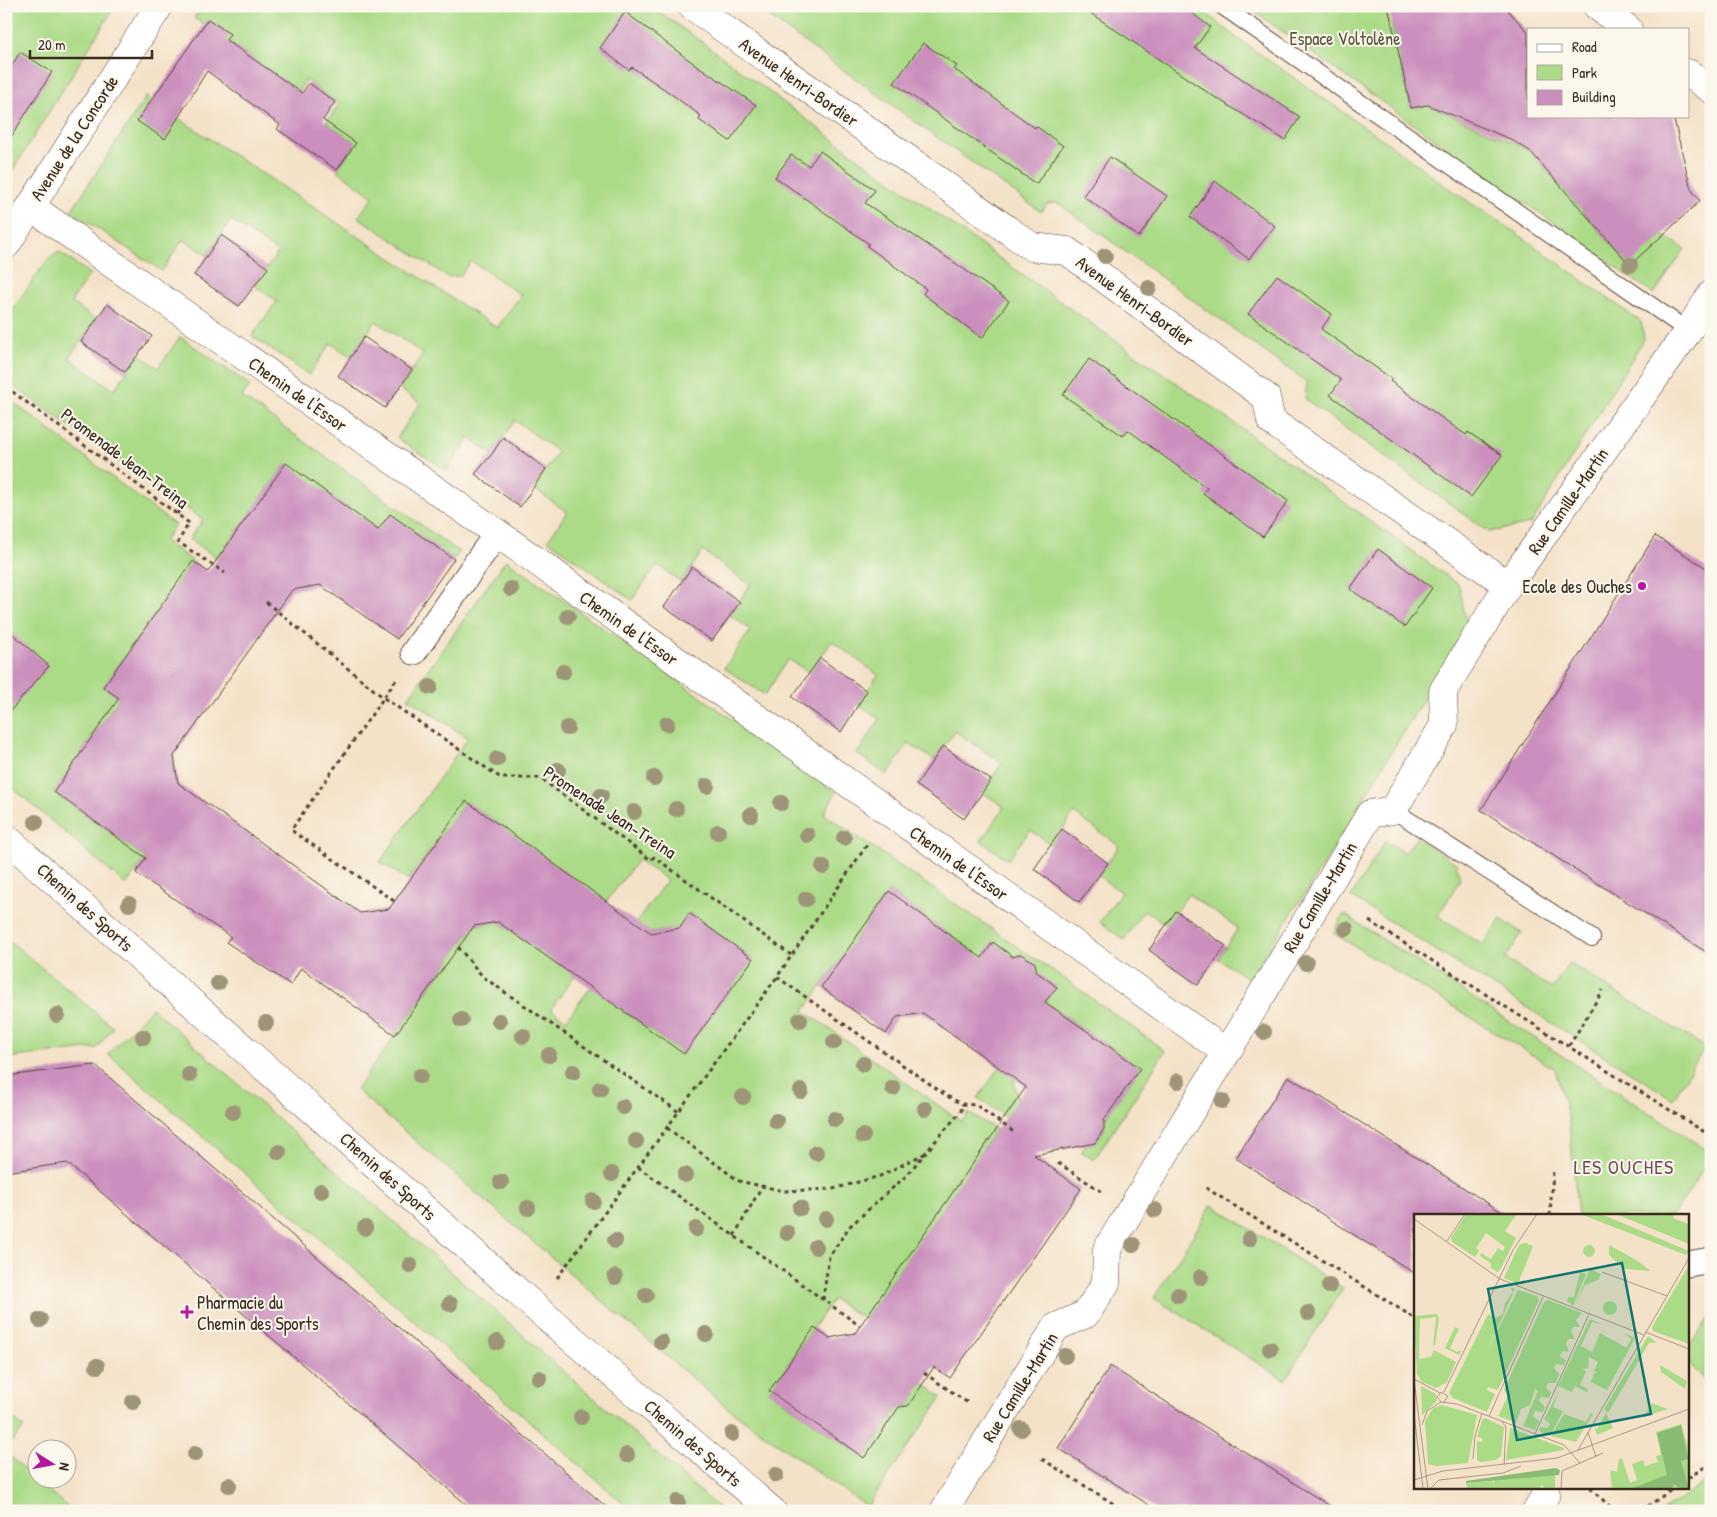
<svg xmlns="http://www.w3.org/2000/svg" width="1717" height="1517" viewBox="0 0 1717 1517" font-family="'Patrick Hand',sans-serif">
  <rect width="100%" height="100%" fill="#fbf7ec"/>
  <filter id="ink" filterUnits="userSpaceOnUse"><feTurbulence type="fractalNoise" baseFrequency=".02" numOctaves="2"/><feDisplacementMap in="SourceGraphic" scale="10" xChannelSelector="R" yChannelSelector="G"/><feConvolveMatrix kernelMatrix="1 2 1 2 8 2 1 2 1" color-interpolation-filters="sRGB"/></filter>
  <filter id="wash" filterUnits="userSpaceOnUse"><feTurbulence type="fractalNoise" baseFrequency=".0096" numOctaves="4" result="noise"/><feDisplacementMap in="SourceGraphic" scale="20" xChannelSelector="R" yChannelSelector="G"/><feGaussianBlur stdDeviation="1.12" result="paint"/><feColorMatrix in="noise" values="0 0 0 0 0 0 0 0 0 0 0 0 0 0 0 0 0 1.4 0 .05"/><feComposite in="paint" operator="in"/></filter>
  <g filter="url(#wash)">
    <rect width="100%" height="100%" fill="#f4e2c8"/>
    <g fill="#acdb88" stroke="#748253">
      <path d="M6,6H115L6,181Z"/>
      <path d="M202,6H650L702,42L857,157L1137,356L1206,403L1459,585L1467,627L1320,870L1249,979L1218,959L1238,928L1188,894L1167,925L1144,910L1124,940L1100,922L1121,892L1098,876L1119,846L1074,813L1052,845L1030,830L1008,860L981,841L1004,807L982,792L1002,763L955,731L934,760L909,743L887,775L857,754L880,719L858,704L878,675L832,641L810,673L788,659L765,695L724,668L751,630L730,615L750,585L703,551L681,582L657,565L632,600L548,540L567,512L533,488L558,452L515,420L492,454L469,438L447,471L397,438L420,403L400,389L423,354L376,321L350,356L331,343L309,375L252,336L277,301L255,286L278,252L231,220L207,255L183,239L162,271L71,211L146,97L497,328L521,295L471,261L460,276L448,277L358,217L373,197L337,170L356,143L326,122L339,104L306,80L299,91L194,18Z"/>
      <path d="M754,6H1197L1238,39L1405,155L1445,186L1515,232L1641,322L1644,339L1531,524L1489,532L1305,399L1307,382L1058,203L1047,204L1041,212Z"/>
      <path d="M1246,6H1395L1387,15L1392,26L1411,108L1428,105L1517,144L1530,151L1629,265L1663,235L1685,249L1654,294Z"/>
      <path d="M59,252L90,274L71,302L96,320L69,358L114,390L139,354L158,368L180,337L250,385L242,397L459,552L454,559L378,530L286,464L217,558L189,539L203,520L200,518L6,381V319L47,260Z"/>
      <path d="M6,397L175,525L164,541L193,561L103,687L119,698L54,792L146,858L126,885L6,782Z"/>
      <path d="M506,560L836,792L824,814L1062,977L1165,1051L1094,1160L1081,1152L1086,1145L1095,1143L1104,1130V1120L1140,1068L1045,1002L1056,987L993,942L982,958L889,891L804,1011L962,1122L968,1113L996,1129L952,1196L864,1319L833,1299L769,1391L864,1458L899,1407L909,1406L917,1393L916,1384L919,1380L942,1397L867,1507L726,1407L356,1090L474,926L498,922L575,975L551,1009L566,1020L591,987L683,1054L753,959L689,913L680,928L651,933L636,923L667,880L638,860L606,902L466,801L408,880L380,862L468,738L408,698Z"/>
      <path d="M1416,838L1456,863L1460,879L1438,916L1483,945L1501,919L1522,933L1505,959L1552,989L1569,963L1705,1047L1673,1099L1351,897L1385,841L1405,853Z"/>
      <path d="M1344,914L1711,1153V1157L1673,1216H1578L1569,1121L1555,1069L1333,933Z"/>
      <path d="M6,938L113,1027L97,1048L6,1058Z"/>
      <path d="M152,1008L722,1511H632L108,1054Z"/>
      <path d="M1000,1067L1014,1078L1018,1104L1007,1118L978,1098Z"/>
      <path d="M1212,1205L1343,1288L1285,1380L1154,1298Z"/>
      <path d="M1711,1315V1385L1688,1363V1348Z"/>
      <path d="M6,1412L24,1428L6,1448Z"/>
      <path d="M6,1453L72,1511H6Z"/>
      <path d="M1711,1478V1511H1663Z"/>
    </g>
    <g id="blocks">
      <g fill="#cb8fbd">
        <path d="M1080,6H1183L1210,27L1195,48L1300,117L1285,140L1213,96Z"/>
        <path d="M1388,6H1504L1528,32V116H1673L1691,189L1700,201L1630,265L1530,151L1510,139L1428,105L1411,108Z"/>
        <path d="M625,12L689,60L756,105L730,141L699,120L701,116L667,91L632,67L629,70L600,48Z"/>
        <path d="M208,19L230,34L226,40L302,93L309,83L335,102L323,120L356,143L337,170L277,129L280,125L207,71L165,139L137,121Z"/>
        <path d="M923,43L957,66L954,69L1035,128L1036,126L1063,146L1036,184L894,83Z"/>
        <path d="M20,52L52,72L6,145V75Z"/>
        <path d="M820,151L875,190L865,203L955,263L1009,301L982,338L923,294L926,289L867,246L869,244L775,177L791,155L809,166Z"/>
        <path d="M1110,157L1167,196L1139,237L1083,196Z"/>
        <path d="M1215,181L1275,226L1249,259L1190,217Z"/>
        <path d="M221,235L268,268L239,306L194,275Z"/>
        <path d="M1277,275L1332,314L1321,329L1392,379L1390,381L1466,435L1468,432L1502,455L1471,497L1330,395L1341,380L1248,314Z"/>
        <path d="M107,304L152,336L125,372L81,342Z"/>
        <path d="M364,337L412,370L385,408L338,376Z"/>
        <path d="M1089,359L1288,501L1263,537L1203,493L1207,488L1128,430L1123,436L1063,395Z"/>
        <path d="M503,437L546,469L520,507L475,474L492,454Z"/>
        <path d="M286,463L378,530L390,514L454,559L397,639L320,585L292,590L174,756L178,783L360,913L389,909L466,801L651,933L680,928L689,913L753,959L684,1054L498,922L474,926L395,1035L301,968L291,985L226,942L231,937L136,873L146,858L54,792L119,698L103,687L193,561L208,572Z"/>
        <path d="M1655,536L1711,571V955L1481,810Z"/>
        <path d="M1378,549L1432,588L1405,627L1350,589Z"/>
        <path d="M692,567L740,602L712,641L664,607Z"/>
        <path d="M6,628L49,666L6,716Z"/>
        <path d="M820,658L867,691L841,732L792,697Z"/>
        <path d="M943,746L991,780L964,819L916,785Z"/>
        <path d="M1062,829L1108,863L1079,902L1034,869Z"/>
        <path d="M889,891L982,958L993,942L1013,957L1021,954L1035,963L1037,972L1057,987L1045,1002L1140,1068L1104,1120V1129L1095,1143L1034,1155L1081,1189L950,1378L934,1367L908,1406L899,1407L864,1458L769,1391L814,1328L829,1338L855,1333L1026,1087L923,1013L897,1017L886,1034L821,987Z"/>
        <path d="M1176,911L1226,946L1198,985L1149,950Z"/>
        <path d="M95,1065L611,1511H474L67,1163L6,1172V1076Z"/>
        <path d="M1288,1076L1404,1150L1508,1216H1416V1274L1351,1233L1236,1158Z"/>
        <path d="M1110,1366L1221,1437L1338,1511H1159L1058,1448Z"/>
      </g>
    </g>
  </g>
  <g filter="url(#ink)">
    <use href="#blocks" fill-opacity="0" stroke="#574638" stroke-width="1"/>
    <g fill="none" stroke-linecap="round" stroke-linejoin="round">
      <g stroke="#574638" stroke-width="18">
        <g id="service">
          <path d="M1222,6L1688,331"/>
          <path d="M1393,810L1592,938"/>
        </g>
      </g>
      <g stroke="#574638" stroke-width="27">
        <g id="pedestrian">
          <path d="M414,652L497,533"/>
          <path d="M1688,1264L1711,1260"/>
        </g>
      </g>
      <g stroke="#574638" stroke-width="29">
        <g id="minor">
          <path d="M692,6L1032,247L1067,251L1266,397L1271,421L1508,585"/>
          <path d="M1597,6L1628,29"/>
          <path d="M1688,73L1711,89"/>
          <path d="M31,207L497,533L1226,1052"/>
          <path d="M6,245L159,6"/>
          <path d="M6,838L535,1307L772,1511"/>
          <path d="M944,1511L1056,1327L1086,1314L1106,1283L1107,1249L1324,892L1370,814L1393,810L1444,725L1443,691L1508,585L1688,331L1711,295"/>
          <path d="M1536,1511L1546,1494L1545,1488"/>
        </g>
      </g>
      <g stroke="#574638" stroke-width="3" stroke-dasharray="4 4" stroke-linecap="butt">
        <path d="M6,387L189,523L178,542L225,573"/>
        <path d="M177,514L183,505"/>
        <path d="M266,602L384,698L501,778H540L651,860L654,857L791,955"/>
        <path d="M394,901L291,830L396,680"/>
        <path d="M1369,921L1711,1136"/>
        <path d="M458,947L483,977L679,1112"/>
        <path d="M777,977L947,1096L962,1104L976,1105L1015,1133"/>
        <path d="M1569,1046L1603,990"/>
        <path d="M667,1128L739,1181L784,1191L833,1189L880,1176L926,1153"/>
        <path d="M1058,1163L1101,1191"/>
        <path d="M638,1167L860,1326"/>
        <path d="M1206,1188L1416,1319"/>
        <path d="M1550,1216L1553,1171"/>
        <path d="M734,1236L762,1186"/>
        <path d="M557,1278L777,977L869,842"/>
        <path d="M823,1300L829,1257L849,1227L906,1176L961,1111L962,1104"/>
        <path d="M924,1373L968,1403"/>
        <path d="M1042,1459L1125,1511"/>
        <path d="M1688,1478L1711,1463"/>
        <path d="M1590,1488L1615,1511"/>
        <path d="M1641,1511L1674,1488"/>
      </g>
      <use href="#service" stroke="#fff" stroke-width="16"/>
      <use href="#pedestrian" stroke="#fff" stroke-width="25"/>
      <use href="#minor" stroke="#fff" stroke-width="28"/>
    </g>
    <g fill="#9e9579">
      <circle cx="1105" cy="256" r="8"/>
      <circle cx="1630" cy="265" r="8"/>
      <circle cx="1149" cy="288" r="8"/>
      <circle cx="511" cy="589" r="8"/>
      <circle cx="568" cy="616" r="8"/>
      <circle cx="563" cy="672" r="8"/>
      <circle cx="430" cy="687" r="8"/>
      <circle cx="667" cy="724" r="8"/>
      <circle cx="567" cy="728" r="8"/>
      <circle cx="497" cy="759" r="8"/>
      <circle cx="558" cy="770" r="8"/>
      <circle cx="654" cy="778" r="8"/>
      <circle cx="707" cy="786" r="8"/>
      <circle cx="601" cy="796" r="8"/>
      <circle cx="781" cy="803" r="8"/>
      <circle cx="676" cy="809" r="8"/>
      <circle cx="634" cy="812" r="8"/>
      <circle cx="751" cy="815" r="8"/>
      <circle cx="36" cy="822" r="8"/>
      <circle cx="718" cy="832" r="8"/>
      <circle cx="807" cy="835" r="8"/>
      <circle cx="844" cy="838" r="8"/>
      <circle cx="823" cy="867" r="8"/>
      <circle cx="806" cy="899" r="8"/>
      <circle cx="129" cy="904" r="8"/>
      <circle cx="1346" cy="929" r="8"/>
      <circle cx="1306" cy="963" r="8"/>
      <circle cx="218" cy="983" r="8"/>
      <circle cx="57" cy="1015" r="8"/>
      <circle cx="461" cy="1020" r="8"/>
      <circle cx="800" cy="1020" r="8"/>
      <circle cx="499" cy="1021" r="8"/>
      <circle cx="266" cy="1023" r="8"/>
      <circle cx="1264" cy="1032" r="8"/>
      <circle cx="523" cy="1036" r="8"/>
      <circle cx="143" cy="1037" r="8"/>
      <circle cx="834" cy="1042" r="8"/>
      <circle cx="549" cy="1055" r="8"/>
      <circle cx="863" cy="1064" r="8"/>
      <circle cx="573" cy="1072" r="8"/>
      <circle cx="189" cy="1075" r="8"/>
      <circle cx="420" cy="1076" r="8"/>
      <circle cx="1178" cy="1081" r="8"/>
      <circle cx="893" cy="1088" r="8"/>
      <circle cx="600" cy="1089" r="8"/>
      <circle cx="801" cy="1091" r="8"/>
      <circle cx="743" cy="1097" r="8"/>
      <circle cx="1222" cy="1101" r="8"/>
      <circle cx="623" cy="1107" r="8"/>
      <circle cx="925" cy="1109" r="8"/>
      <circle cx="233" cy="1112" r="8"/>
      <circle cx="835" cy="1119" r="8"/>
      <circle cx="776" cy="1121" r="8"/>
      <circle cx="863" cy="1136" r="8"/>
      <circle cx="636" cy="1141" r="8"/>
      <circle cx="279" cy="1152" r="8"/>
      <circle cx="816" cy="1153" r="8"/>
      <circle cx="612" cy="1174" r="8"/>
      <circle cx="685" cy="1175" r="8"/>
      <circle cx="501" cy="1182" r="8"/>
      <circle cx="321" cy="1191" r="8"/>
      <circle cx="593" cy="1201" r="8"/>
      <circle cx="528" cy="1208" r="8"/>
      <circle cx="800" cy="1208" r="8"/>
      <circle cx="1155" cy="1210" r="8"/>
      <circle cx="826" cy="1219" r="8"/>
      <circle cx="365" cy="1228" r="8"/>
      <circle cx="696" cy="1229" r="8"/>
      <circle cx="787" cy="1233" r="8"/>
      <circle cx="1249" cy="1239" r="8"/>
      <circle cx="615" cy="1241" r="8"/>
      <circle cx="1133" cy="1245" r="8"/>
      <circle cx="816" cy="1247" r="8"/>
      <circle cx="410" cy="1265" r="8"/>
      <circle cx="615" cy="1277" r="8"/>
      <circle cx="1201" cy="1277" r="8"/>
      <circle cx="1329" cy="1286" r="8"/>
      <circle cx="646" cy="1295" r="8"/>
      <circle cx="1178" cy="1295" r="8"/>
      <circle cx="450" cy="1304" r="8"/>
      <circle cx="1308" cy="1313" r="8"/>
      <circle cx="40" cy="1320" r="8"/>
      <circle cx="706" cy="1334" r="8"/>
      <circle cx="497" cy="1342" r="8"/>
      <circle cx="661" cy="1342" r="8"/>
      <circle cx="1270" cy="1349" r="8"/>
      <circle cx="1065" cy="1356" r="8"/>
      <circle cx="97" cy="1366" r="8"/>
      <circle cx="539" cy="1378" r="8"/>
      <circle cx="133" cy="1402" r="8"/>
      <circle cx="581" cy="1417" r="8"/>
      <circle cx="1021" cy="1429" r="8"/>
      <circle cx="732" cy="1434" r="8"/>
      <circle cx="195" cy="1454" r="8"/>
      <circle cx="627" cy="1455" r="8"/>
      <circle cx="776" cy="1475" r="8"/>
      <circle cx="229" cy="1485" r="8"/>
      <circle cx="678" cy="1502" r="8"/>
    </g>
  </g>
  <g fill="#b5179e" stroke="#fbf7ec" stroke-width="2">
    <circle cx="1642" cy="586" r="5"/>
    <path d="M184.5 1304.5h5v5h5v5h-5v5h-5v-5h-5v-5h5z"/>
  </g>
  <g text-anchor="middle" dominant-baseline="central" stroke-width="4" stroke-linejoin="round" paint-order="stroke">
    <g font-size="18" fill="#575638" stroke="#fbf7ec">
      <text x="1345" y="38">Espace Voltolène</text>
    </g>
    <g font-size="18" fill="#3b2a1e" stroke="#fbf7ec">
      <text transform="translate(799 82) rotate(35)">Avenue Henri-Bordier</text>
      <text transform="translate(74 138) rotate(-57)">Avenue de la Concorde</text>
      <text transform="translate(1135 301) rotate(36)">Avenue Henri-Bordier</text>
      <text transform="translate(298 394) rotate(35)">Chemin de l'Essor</text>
      <text transform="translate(125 458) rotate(37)">Promenade Jean-Treina</text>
      <text transform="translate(1568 501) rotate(-55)">Rue Camille-Martin</text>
      <text transform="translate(629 628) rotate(35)">Chemin de l'Essor</text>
      <text transform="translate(610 812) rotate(33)">Promenade Jean-Treina</text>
      <text transform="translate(959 863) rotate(35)">Chemin de l'Essor</text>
      <text transform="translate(1320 897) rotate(-59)">Rue Camille-Martin</text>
      <text transform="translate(85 907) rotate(42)">Chemin des Sports</text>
      <text transform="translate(388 1176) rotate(42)">Chemin des Sports</text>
      <text transform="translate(1020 1387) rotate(-58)">Rue Camille-Martin</text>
      <text transform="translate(693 1443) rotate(41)">Chemin des Sports</text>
    </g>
    <g font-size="18" fill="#3b2a1e" stroke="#fbf7ec" text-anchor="end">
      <text x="1632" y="586">Ecole des Ouches</text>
      <text x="197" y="1302" text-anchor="start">Pharmacie du<tspan x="197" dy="21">Chemin des Sports</tspan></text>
    </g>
    <g font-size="20" letter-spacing="1" fill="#6d4d56" stroke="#fbf7ec">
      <text x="1624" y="1166">LES OUCHES</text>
    </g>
  </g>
  <g transform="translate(1414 1214)">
    <rect width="275" height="275" fill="#f4e2c8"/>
    <path d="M52,0H103L91,17L102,24L86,56L83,58L76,53L78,50L66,42L67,39L77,45L84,34L89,37L91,33L72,19L62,34L65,37L61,43L38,28L37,24ZM166,0H187L275,37L272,41ZM202,0H261L259,4L275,10V30ZM112,29L119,32L104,70L90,64L102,37L106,30ZM169 37a6 6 0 1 1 12 0a6 6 0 1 1-12 0ZM195,31L222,46L237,57L210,55L195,41ZM275,51V130L239,117L238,113ZM176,55L187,60L184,66L171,71L161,92ZM166,58L172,60L159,92L153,87L154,83H160ZM96,73L101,75L74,135L104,76L123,82L125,86L84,176L74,173L73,176L81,180L73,198L39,184L35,179L74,100L81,104L89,100L91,89L99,78ZM134,86L168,99L162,106L166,113H159L157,117L161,125H154L152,129L155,138L148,137L146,142L152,147L150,151L142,150L140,154L145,160L142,169H134L132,173L137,179L135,184L127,183L125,187L131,193L129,198L121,197L119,202L125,207L121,216L109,212L124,177L121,175L116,191L107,195L102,209L82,201H85L94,181L90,176L130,88ZM189 94a7 7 0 1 1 14 0a7 7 0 1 1-14 0ZM23,100L25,105L21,131L19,132L22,103L6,105L5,145L17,143L20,136L42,148L33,168L22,174L8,168L3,160L0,102ZM176,105L187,110L178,108L167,132L178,138L186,119L213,134L217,125L210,119L221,124L193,176L177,168L180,159H183L180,157L184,148L175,143L174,154L168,155L172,157L166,171L174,175L173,178L161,172L158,178L144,172ZM41,113L45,115L36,134L43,138L48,136L45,141L31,134ZM234,122L242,128L235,129L194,199L190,195ZM246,151L273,167L271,175L247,158ZM7,172L22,180L23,187L8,201ZM145,177L139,193L149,197L136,222L125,217L126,213L134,214L136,210L130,205ZM238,189L254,195L226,204L231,201ZM28,191L63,201L54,249L22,252L14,250L11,207L19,194ZM177,199L179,200L162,228L137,222L150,200L172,208ZM192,199L199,214L183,221L180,213L183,215ZM71,204L90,213L87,242L82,246L66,248L63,246V227L68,228V224L63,223L68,206ZM267,210L275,237V275H198L196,256L203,258L205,245L208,244L216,269L223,266L218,250L229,246L231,252L244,248L242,242L247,241L242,218ZM96,214L150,234V236L92,246ZM141,259V275H130L128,270L126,275H53L52,269L79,267L80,269L81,266Z" fill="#acdb88"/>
    <path d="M267,211L274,245L267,247L275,275H267L260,270L257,275H216L253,261L243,219ZM142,254L146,256L145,261L52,269V267Z" fill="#89bb74"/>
    <path fill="none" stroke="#aa9884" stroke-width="1" d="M0,5L86,65L230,121M33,27L51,0M188,58L253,82M231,118L275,135M0,165L26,179M0,166L14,275M30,178L99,36L123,0M30,188L34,182L27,178L23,183L27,188L43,190L150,231L166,249M0,200L9,275M75,202L129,83M88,208L92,213L90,251M8,211L13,197L27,188M174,218L182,243M121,220L175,100M164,236L275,44M59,245L61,222L68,199M0,266L29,257L143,244L275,195M16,275L25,266L89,259L107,252M147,275L148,257L189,239"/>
    <path fill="#0f766e" fill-opacity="0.15" stroke="#0f766e" stroke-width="2.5" d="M208,49L237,200L103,226L74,75Z"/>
    <rect width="275" height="275" fill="none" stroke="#3b2a1e" stroke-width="2.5"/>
  </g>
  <rect width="1717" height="1517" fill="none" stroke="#fbf7ec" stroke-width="25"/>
  <rect x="1527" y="28" width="162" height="90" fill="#fbf7ec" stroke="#aea59a"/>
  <rect x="1537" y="44" width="25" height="8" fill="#ffffff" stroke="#aea59a"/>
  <text x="1572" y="52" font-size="15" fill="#3b2a1e">Road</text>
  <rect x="1537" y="65" width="25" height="15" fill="#acdb88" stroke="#aea59a"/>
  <text x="1572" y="78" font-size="15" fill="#3b2a1e">Park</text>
  <rect x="1537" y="90" width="25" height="15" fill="#cb8fbd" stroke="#aea59a"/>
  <text x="1572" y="102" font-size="15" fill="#3b2a1e">Building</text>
  <g transform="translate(52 1464) rotate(101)"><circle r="24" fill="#fbf7ec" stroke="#aea59a"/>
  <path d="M0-4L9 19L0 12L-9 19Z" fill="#b5179e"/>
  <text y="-8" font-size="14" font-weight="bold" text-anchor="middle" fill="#3b2a1e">N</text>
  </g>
  <path d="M30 50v8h122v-8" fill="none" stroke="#3b2a1e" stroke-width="2.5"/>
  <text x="38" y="50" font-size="15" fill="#3b2a1e" stroke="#fbf7ec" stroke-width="4" paint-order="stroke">20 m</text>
</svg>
